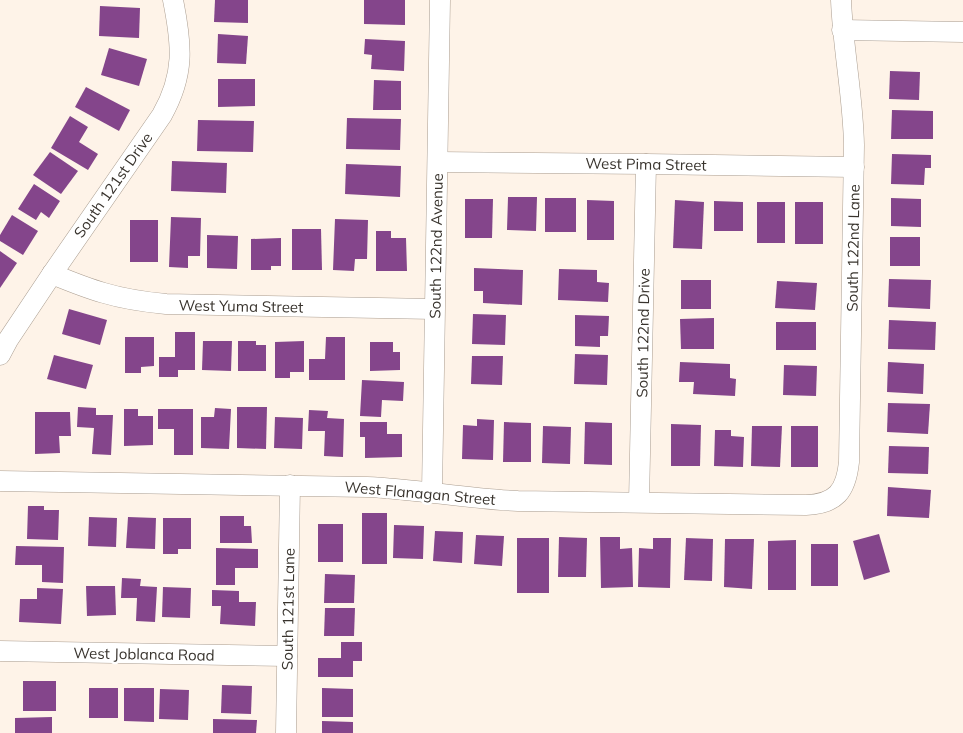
<svg xmlns="http://www.w3.org/2000/svg" width="963" height="733" viewBox="0 0 963 733" font-family="Mulish,sans-serif">
  <rect width="100%" height="100%" fill="#fef3e8"/>
  <g fill="#84458b">
    <path d="M215,0H248V23L214,22Z"/>
    <path d="M364,0H405V25L364,24Z"/>
    <path d="M100,6L140,8L139,38L99,36Z"/>
    <path d="M218,34L248,36L246,64L217,63Z"/>
    <path d="M365,39L405,41L404,71L371,69L372,55L364,54Z"/>
    <path d="M109,48L147,59L139,86L101,75Z"/>
    <path d="M890,71L920,72L919,100L889,99Z"/>
    <path d="M218,79H255V106L218,107Z"/>
    <path d="M374,80L401,81V110H373Z"/>
    <path d="M86,87L130,110L119,131L75,107Z"/>
    <path d="M892,110L933,111V139H891Z"/>
    <path d="M70,116L88,127L79,142L98,154L88,170L51,148Z"/>
    <path d="M347,118L401,119L400,150L346,149Z"/>
    <path d="M198,120L254,121L253,152L197,151Z"/>
    <path d="M50,152L78,171L61,194L33,175Z"/>
    <path d="M892,154L931,155V168H925L924,185L891,184Z"/>
    <path d="M172,161L227,163L226,193L171,191Z"/>
    <path d="M346,164L401,166L400,197L345,194Z"/>
    <path d="M34,184L60,201L49,218L41,212L36,220L18,209Z"/>
    <path d="M508,197H537L536,231L507,230Z"/>
    <rect x="545" y="198" width="31" height="34"/>
    <path d="M891,198L921,199V227L891,226Z"/>
    <path d="M465,199H493L492,238H465Z"/>
    <path d="M587,200L614,201V240H587Z"/>
    <path d="M675,200L704,202L702,249L673,248Z"/>
    <path d="M714,201L743,202V231H714Z"/>
    <rect x="757" y="202" width="28" height="41"/>
    <rect x="795" y="202" width="28" height="42"/>
    <path d="M12,215L38,231L23,255L0,241V235Z"/>
    <path d="M171,217L201,218L200,256H188V268L169,267Z"/>
    <path d="M335,219L368,220L367,259H355L354,271L333,270Z"/>
    <rect x="130" y="220" width="28" height="42"/>
    <path d="M292,229H321L322,270H292Z"/>
    <path d="M376,231H391V238H406L407,271H376Z"/>
    <path d="M207,235L238,236L237,269L207,268Z"/>
    <rect x="890" y="237" width="30" height="29"/>
    <path d="M281,238V266H271V270H251V239Z"/>
    <path d="M0,251L17,263L0,288Z"/>
    <path d="M474,268L523,270L522,305L483,303V291H474Z"/>
    <path d="M559,269L597,270V282L609,283L608,302L558,300Z"/>
    <path d="M889,279L931,280L930,309L888,307Z"/>
    <rect x="681" y="280" width="30" height="29"/>
    <path d="M777,281L817,283L815,310L775,308Z"/>
    <path d="M69,309L107,320L100,345L62,334Z"/>
    <path d="M473,314L506,315L505,345L472,344Z"/>
    <path d="M575,315L609,316L608,336H600V347L575,346Z"/>
    <path d="M714,318V349H681L680,319Z"/>
    <path d="M889,320L936,322L935,350L888,349Z"/>
    <rect x="776" y="322" width="40" height="28"/>
    <path d="M175,332H195V370H178V377H159V357H175Z"/>
    <path d="M125,337H154V366L141,367V373H125Z"/>
    <path d="M326,337H345V380H309V359H325Z"/>
    <path d="M203,341H232L231,371L202,370Z"/>
    <path d="M238,341H256V345H266V371H238Z"/>
    <path d="M304,341V372H290V378H275V342Z"/>
    <path d="M370,342H393V352H400V370L370,371Z"/>
    <path d="M575,354L608,355L607,385L574,384Z"/>
    <path d="M54,355L93,365L86,389L47,379Z"/>
    <path d="M472,356H503L502,385L471,384Z"/>
    <path d="M680,362L730,364V378L736,379L735,396L693,394L694,382H679Z"/>
    <path d="M888,362L924,364L923,394L887,392Z"/>
    <path d="M784,365L817,366L816,396L783,395Z"/>
    <path d="M362,380L404,382L403,401L382,400L381,417L360,416Z"/>
    <path d="M888,403L930,404L928,434L887,432Z"/>
    <path d="M78,407L96,408V415H113L111,455L92,454L94,428L77,427Z"/>
    <path d="M237,407H267L266,449L237,448Z"/>
    <path d="M215,408L231,409L229,449L201,448V417H214Z"/>
    <path d="M124,409H138V416H153V445L124,446Z"/>
    <path d="M158,409H193V455H174V429H158Z"/>
    <path d="M309,410L328,411L327,418L344,419L343,457L324,456L325,431H308Z"/>
    <path d="M35,412H70L71,436H59L60,453L35,454Z"/>
    <path d="M275,417L303,418L302,449L274,448Z"/>
    <path d="M477,419L494,420L493,460L462,459L463,425L477,426Z"/>
    <path d="M360,422H387V434H402V457L365,458V437H360Z"/>
    <path d="M504,422L531,423V462H503Z"/>
    <path d="M585,422L612,423V465L584,464Z"/>
    <path d="M671,424L701,425L700,466H671Z"/>
    <path d="M543,426L571,427L570,464L542,463Z"/>
    <path d="M752,426H782L780,467L751,466Z"/>
    <rect x="791" y="426" width="27" height="41"/>
    <path d="M715,430H731V436L744,437L743,467L714,466Z"/>
    <path d="M889,446L929,447L928,474L888,473Z"/>
    <path d="M888,487L931,490L929,518L887,516Z"/>
    <path d="M28,506H44V510H59L58,540L27,539Z"/>
    <rect x="362" y="513" width="25" height="51"/>
    <path d="M220,516H244V526H251L252,543H220Z"/>
    <path d="M89,517L117,518L116,547L88,546Z"/>
    <path d="M128,517L156,518L155,549L126,548Z"/>
    <path d="M163,518H191V549H178V554H163Z"/>
    <rect x="318" y="524" width="25" height="38"/>
    <path d="M394,525L424,526L423,559L393,558Z"/>
    <path d="M435,531L463,532L462,563L433,561Z"/>
    <path d="M879,534L890,572L864,580L853,541Z"/>
    <path d="M476,535L504,536L502,566L474,564Z"/>
    <path d="M559,537L587,538L586,577H558Z"/>
    <path d="M600,537H620V549L632,548L633,587L601,588Z"/>
    <rect x="517" y="538" width="32" height="55"/>
    <path d="M653,538H671L670,588L638,587L639,548L653,549Z"/>
    <path d="M686,538L713,539L712,581L684,580Z"/>
    <path d="M725,539H754L752,589L724,587Z"/>
    <path d="M796,540V590H768V541Z"/>
    <rect x="811" y="544" width="27" height="42"/>
    <path d="M16,546L64,547L63,583L42,582V565H15Z"/>
    <path d="M216,548L258,549V568H235V585H216Z"/>
    <path d="M325,574L355,575L354,603H324Z"/>
    <path d="M122,578L141,579L140,586L157,587L155,622L136,621L137,598H121Z"/>
    <path d="M86,586H115L116,615L87,616Z"/>
    <path d="M163,587L191,588L190,618L162,617Z"/>
    <path d="M37,588L63,589L61,624L19,622L20,599H37Z"/>
    <path d="M212,590L239,591V602H256L255,626L220,624L221,606H212Z"/>
    <path d="M325,608H355L354,636H324Z"/>
    <path d="M341,642H362V661H353V677H318V658H341Z"/>
    <rect x="23" y="681" width="33" height="30"/>
    <path d="M222,685L252,686L251,714L221,713Z"/>
    <rect x="89" y="688" width="29" height="30"/>
    <path d="M124,688H154V722L124,721Z"/>
    <path d="M322,688L353,689V717H322Z"/>
    <path d="M160,689L189,690L188,720L159,719Z"/>
    <path d="M52,717V733H15V718Z"/>
    <path d="M213,719L257,720L256,733H213Z"/>
    <path d="M322,721L353,722V733H322Z"/>
  </g>
  <g fill="none" stroke-linecap="round" stroke-linejoin="round">
    <g stroke="#aa9d90" stroke-width="21">
      <g id="street">
        <path d="M842,30L963,32"/>
        <path d="M438,162L646,164L854,167"/>
        <path d="M52,274C69,281 86,288 104,293C124,299 145,302 166,304L434,309"/>
        <path d="M0,355L8,340L52,274L162,115C185,74 182,45 173,0"/>
        <path d="M0,481L367,487C417,489 467,499 518,501L806,505C836,504 846,491 849,462L854,145C853,96 843,49 841,0"/>
        <path d="M432,492L440,0"/>
        <path d="M639,502L646,164"/>
        <path d="M0,651L287,656"/>
        <path d="M286,733L290,485"/>
      </g>
    </g>
    <use href="#street" stroke="#fff" stroke-width="20"/>
  </g>
  <g text-anchor="middle" dominant-baseline="central" stroke-width="5" stroke-linejoin="round" paint-order="stroke">
    <g font-size="15" fill="#39342e" stroke="#fff">
      <text transform="translate(646 164) rotate(1)">West Pima Street</text>
      <text transform="translate(113 185) rotate(-55)">South 121st Drive</text>
      <text transform="translate(436 246) rotate(-89)">South 122nd Avenue</text>
      <text transform="translate(853 248) rotate(-89)">South 122nd Lane</text>
      <text transform="translate(241 306) rotate(1)">West Yuma Street</text>
      <text transform="translate(643 333) rotate(-89)">South 122nd Drive</text>
      <text transform="translate(420 493) rotate(5)">West Flanagan Street</text>
      <text transform="translate(288 609) rotate(-89)">South 121st Lane</text>
      <text transform="translate(144 654) rotate(1)">West Joblanca Road</text>
    </g>
  </g>
</svg>
